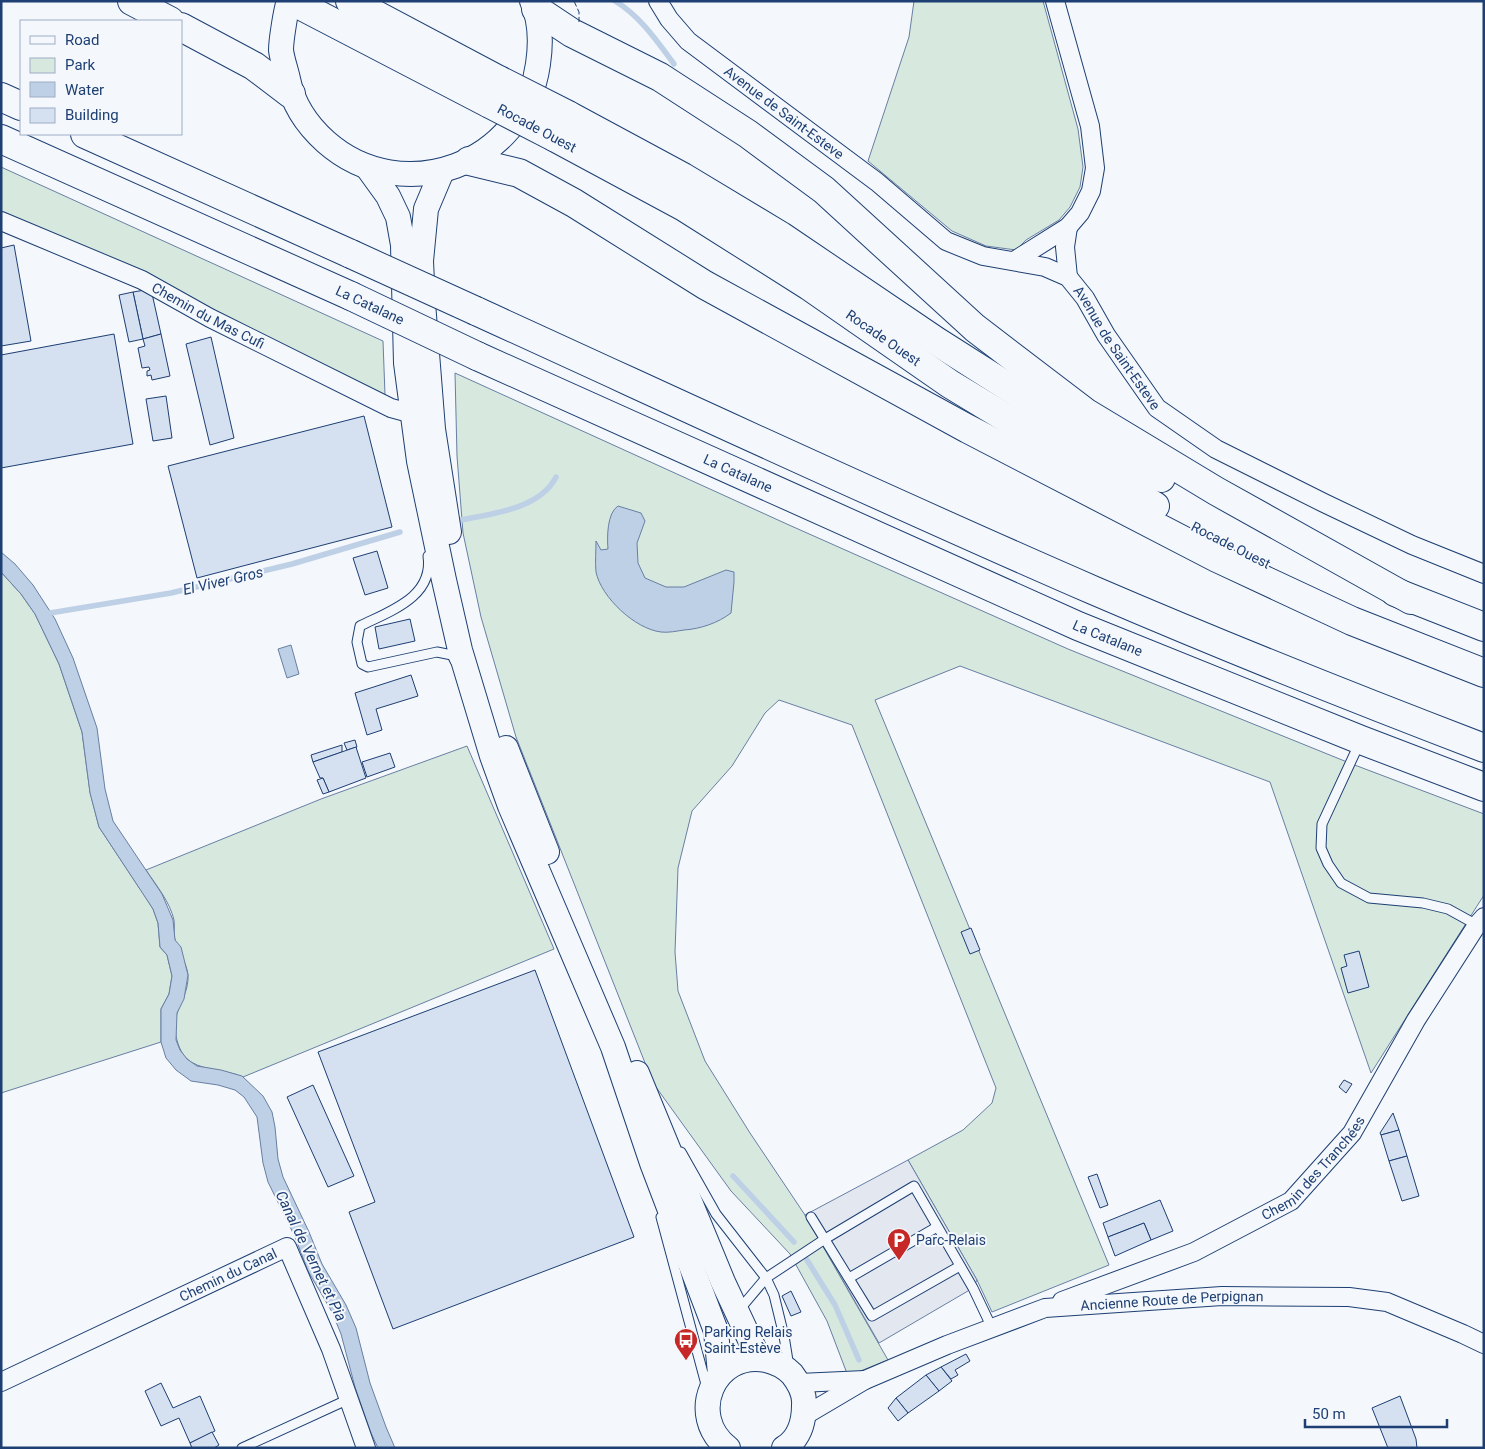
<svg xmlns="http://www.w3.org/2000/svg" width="1485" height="1449" viewBox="0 0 1485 1449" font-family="Roboto,sans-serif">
  <rect width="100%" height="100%" fill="#f4f7fb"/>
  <g fill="#d7e8df" stroke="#687fa3">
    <path d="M914,1H1043L1078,129L1083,167L1080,187L1070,207L1059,220L1026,240L1016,250L986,246L952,231L868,161L909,37Z"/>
    <path d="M1,167L383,341L385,395L213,310L145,273L1,211Z"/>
    <path d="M455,373L789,525L1068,649L1352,764L1484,814V895L1371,1073L1270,782L960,666L875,700L1109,1265L992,1312L977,1280L908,1160L963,1130L992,1103L996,1088L852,725L779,700L765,713L732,766L692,811L678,868L675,952L678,991L705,1061L750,1133L805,1215L888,1360L848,1376L827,1321L790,1254L731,1191L653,1083L516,737L481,617L463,533L457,456Z"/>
    <path d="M1,572L21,594L35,614L59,664L82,732L90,792L99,827L140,889L143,888L141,890L153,909L158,923L160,947L167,955L172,976L169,994L161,1009V1042L1,1093Z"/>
    <path d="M467,746L554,949L243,1077C225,1069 199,1071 186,1058C176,1047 172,1025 178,1011C182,1000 189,988 188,975C187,964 179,953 176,943C173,936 175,928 174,920C170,902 156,885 146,870L321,799Z"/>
  </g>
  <path fill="#e3e8f0" stroke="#687fa3" d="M908,1160L977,1280L973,1288L879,1343L805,1215Z"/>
  <g fill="#bed0e5" stroke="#687fa3">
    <path d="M618,506L641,513L645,521L637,543L638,563L645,578L666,587H684L726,570L734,572V582L731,613C718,623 700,629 684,630C677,631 668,633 661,632C635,629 601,597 596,572C595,562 596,551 596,541L601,550L608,549C607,537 607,513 618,506Z"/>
    <path d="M1,552L15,564L33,585L55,619L73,658L97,728L105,789L113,821L162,894L173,920L175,940L181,947L188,975L184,999L177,1013L176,1040L180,1050L187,1059L197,1066L221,1070L242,1076L263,1096L272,1112L275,1127L278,1159L283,1177L309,1232L322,1264L346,1305L356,1328L370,1383L386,1427L395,1448H378L371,1433L355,1387L341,1334L332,1312L308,1271L295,1237L268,1182L263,1163L257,1117L244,1097L235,1090L218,1085L191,1081L176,1070L166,1058L161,1042V1009L169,994L172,976L167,955L160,947L158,923L153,909L99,827L90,793L82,732L59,664L35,614L21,594L1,572Z"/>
    <path d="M291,645L299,674L287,678L278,649Z"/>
  </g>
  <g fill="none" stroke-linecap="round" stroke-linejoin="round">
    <g stroke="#bed0e5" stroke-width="5.5">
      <path d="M615,1C640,16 657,41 674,64"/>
      <path d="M460,520C491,514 540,509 556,477"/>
      <path d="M44,614L171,593L292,564L400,532"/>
      <path d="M733,1176L794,1242"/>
      <path d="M807,1260L835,1305L859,1360"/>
    </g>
  </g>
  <g fill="#d5e0f0" stroke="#1d3f73">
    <path d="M14,245L31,341L1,346V248Z"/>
    <path d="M151,289L161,334L143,339L133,292Z"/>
    <path d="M133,292L143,339L129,342L119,295Z"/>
    <path d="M114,334L133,444L1,468V355Z"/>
    <path d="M161,334L170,376L152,380L151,375L147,376V371L150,370L149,367L142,368L138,348L145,346L143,339Z"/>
    <path d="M211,337L234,438L210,445L186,344Z"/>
    <path d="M166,396L172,438L153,441L146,399Z"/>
    <path d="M364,416L392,527L197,578L168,466Z"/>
    <path d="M377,551L388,588L365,595L353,558Z"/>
    <path d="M410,619L415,641L379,649L375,627Z"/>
    <path d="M411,675L418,696L376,709L382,730L367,735L355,693Z"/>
    <path d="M355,740L357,747L347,750L344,743Z"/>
    <path d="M342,745V752L313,762L311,755Z"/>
    <path d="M356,747L366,778L329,792L323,778H320L313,762Z"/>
    <path d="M390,753L395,767L367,777L362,762Z"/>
    <path d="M323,778L329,792L323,794L317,780Z"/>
    <path d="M971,928L980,950L970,954L961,932Z"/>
    <path d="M1359,951L1369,987L1348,993L1341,968L1347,966L1344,955Z"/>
    <path d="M535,970L634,1237L393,1329L349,1212L375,1202L318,1052Z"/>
    <path d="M1344,1080L1352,1084L1346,1093L1339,1087Z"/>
    <path d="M313,1085L354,1176L328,1187L287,1097Z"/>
    <path d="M1393,1113L1399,1130L1381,1135L1380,1133Z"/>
    <path d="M1399,1130L1407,1156L1389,1161L1381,1135Z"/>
    <path d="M1407,1156L1419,1196L1402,1201L1389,1161Z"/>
    <path d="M1097,1174L1108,1205L1100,1208L1088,1177Z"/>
    <path d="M1160,1200L1173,1231L1151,1240L1144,1223L1108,1237L1103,1223Z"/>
    <path d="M1144,1223L1151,1240L1115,1256L1108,1237Z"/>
    <path d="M791,1291L801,1312L791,1316L782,1296Z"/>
    <path d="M966,1354L970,1361L955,1370L958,1375L951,1379L941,1367Z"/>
    <path d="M941,1367L952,1381L939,1391L926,1375Z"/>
    <path d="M926,1375L939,1391L908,1413L896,1398Z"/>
    <path d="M161,1383L173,1408L200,1396L215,1431L190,1443L179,1418L161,1426L145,1391Z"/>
    <path d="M1400,1396L1416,1439L1417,1448H1388L1372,1408Z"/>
    <path d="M896,1398L908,1413L898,1421L888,1408Z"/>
    <path d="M212,1432L219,1445L214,1448H192L190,1443Z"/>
  </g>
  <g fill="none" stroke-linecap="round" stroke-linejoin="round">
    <g stroke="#1d3f73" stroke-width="11">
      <g id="lane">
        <path d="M428,556C434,597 390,611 360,626L357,642L362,664L368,667L437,652L452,655L455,661"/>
        <path d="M1360,742L1322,824L1321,848L1328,864L1341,883L1369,898L1423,903L1448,909L1477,925"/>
        <path d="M681,1152L716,1214L766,1278L774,1295L784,1336L789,1367"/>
        <path d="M661,1217L707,1388"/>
        <path d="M811,1217L872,1316L960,1266"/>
        <path d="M849,1278L937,1227"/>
        <path d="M739,1310L766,1278L825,1239L914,1186L973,1288L992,1328"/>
        <path d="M242,1448L349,1399"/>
      </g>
    </g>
    <g stroke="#1d3f73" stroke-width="20">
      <g id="street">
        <path id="s1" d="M658,1L669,19L688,41L877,182L946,241L983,256L1045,267L1068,277L1085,298L1106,335L1157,408L1216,449L1324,503L1412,545L1484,574"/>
        <path id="s2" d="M1,221L142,280L210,318L391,408L413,414"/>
        <path d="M1068,227L1065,247L1068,277"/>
        <path d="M1014,261L1068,227L1080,213L1091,191L1095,168L1090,126L1055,1"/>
        <path id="s3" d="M1062,1301L1194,1252L1291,1201L1352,1133L1416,1020L1477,925L1484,917"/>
        <path id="s4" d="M1,1382L287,1247L331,1349L366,1448"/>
        <path d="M799,1383L865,1380"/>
        <path id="s5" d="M804,1416L865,1380L947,1345L1045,1308L1222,1296L1349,1297L1387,1302L1463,1334L1484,1344"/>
      </g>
    </g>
    <g stroke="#1d3f73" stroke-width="26">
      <g id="secondary">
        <path d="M289,1C286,8 281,41 281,50C282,59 286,70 288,79C293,105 307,125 326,142C402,209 524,165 538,64C541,44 541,21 532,1"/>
        <path d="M367,167L388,196L398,217L403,245L406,363L419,461L444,580L460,650L492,756L510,806L613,1047L652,1163L716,1331L720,1374"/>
        <path d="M442,171L426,209L421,261L423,303L433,429L449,532"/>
        <path d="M506,748L547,852"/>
        <path d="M637,1073L723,1282L759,1359"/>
        <path d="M728,1448C686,1416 714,1350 766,1360C775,1362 785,1367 792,1374C799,1383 805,1394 804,1405C804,1422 799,1439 784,1448"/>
      </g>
    </g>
    <g stroke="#1d3f73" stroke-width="30">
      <g id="highway">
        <path d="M132,1L170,21"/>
        <path d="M292,1L490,104"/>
        <path d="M350,1L499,80"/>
        <path d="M536,9L572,33L660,77L748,134L824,190L975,328L1085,412L1216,491L1411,600"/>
        <path d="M181,27L254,66L291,94"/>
        <path d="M1,97L21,106"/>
        <path d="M568,115L683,177L781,236L936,341L1103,447L1161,478"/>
        <path d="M85,134L351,254"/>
        <path id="s6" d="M554,137L684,207L809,286L950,384L1071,457L1155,506"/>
        <path d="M1,139L351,296"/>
        <path d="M469,161L519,173L574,203L705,285L968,429L1217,558L1352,621L1484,673"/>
        <path d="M476,311C682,405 887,501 1095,591C1223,646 1353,698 1484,748"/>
        <path id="s7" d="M477,356L1078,626L1361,740L1484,787"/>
        <path d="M1395,592L1484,627"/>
      </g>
    </g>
    <use href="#lane" stroke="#f4f7fb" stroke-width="9"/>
    <use href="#street" stroke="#f4f7fb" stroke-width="18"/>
    <use href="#secondary" stroke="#f4f7fb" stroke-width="24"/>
    <use href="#highway" stroke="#f4f7fb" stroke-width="28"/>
    <g stroke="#1d3f73" stroke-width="30" stroke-linecap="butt">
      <g id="highway-bridge">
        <path d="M499,80L568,115"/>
        <path d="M490,104L554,137"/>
        <path d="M351,254L476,311"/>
        <path d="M351,296L477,356"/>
      </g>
    </g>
    <use href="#highway-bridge" stroke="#f4f7fb" stroke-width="28"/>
    <path stroke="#1d3f73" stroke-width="1" stroke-dasharray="6 2.5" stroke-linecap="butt" d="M574,1L579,12V22"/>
  </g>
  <defs>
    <g id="parking-pin" transform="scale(1.25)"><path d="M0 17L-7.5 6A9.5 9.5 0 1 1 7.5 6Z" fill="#c62828" stroke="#f4f7fb"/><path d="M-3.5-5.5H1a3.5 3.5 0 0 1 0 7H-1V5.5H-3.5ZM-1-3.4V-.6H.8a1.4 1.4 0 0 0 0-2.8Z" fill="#fff"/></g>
    <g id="bus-pin" transform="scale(1.25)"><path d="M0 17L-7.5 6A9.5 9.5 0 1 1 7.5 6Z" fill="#c62828" stroke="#f4f7fb"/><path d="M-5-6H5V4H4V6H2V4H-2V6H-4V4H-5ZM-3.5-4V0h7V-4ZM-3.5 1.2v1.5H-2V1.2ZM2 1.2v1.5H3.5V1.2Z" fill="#fff"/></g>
  </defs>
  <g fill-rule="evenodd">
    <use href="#parking-pin" x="899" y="1240"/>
    <use href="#bus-pin" x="686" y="1340"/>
  </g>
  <g text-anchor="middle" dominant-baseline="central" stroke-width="4" stroke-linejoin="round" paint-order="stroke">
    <g font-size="14" fill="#1d3f73" stroke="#f4f7fb">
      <text stroke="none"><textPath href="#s1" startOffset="170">Avenue de Saint-Esteve</textPath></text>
      <text transform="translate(537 128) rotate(28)">Rocade Ouest</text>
      <text transform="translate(370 305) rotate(25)">La Catalane</text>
      <text stroke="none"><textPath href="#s2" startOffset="228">Chemin du Mas Cufi</textPath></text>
      <text stroke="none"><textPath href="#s6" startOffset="386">Rocade Ouest</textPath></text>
      <text stroke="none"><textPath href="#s1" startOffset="591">Avenue de Saint-Esteve</textPath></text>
      <text stroke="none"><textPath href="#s7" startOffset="286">La Catalane</textPath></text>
      <text transform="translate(1231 545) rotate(27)">Rocade Ouest</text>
      <text stroke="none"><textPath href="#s7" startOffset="691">La Catalane</textPath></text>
      <text stroke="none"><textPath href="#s3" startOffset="289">Chemin des Tranchées</textPath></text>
      <text stroke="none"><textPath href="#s4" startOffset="251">Chemin du Canal</textPath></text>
      <text stroke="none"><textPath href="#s5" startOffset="392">Ancienne Route de Perpignan</textPath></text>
    </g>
    <g font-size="14" fill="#1d3f73" stroke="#f4f7fb" text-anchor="start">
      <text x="916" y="1240">Parc-Relais</text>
      <text x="704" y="1332">Parking Relais<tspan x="704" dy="16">Saint-Estève</tspan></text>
    </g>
    <g font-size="15" font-style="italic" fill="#1d3f73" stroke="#f4f7fb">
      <text transform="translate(223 581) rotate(-13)">El Viver Gros</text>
      <text transform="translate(311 1256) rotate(64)">Canal de Vernet et Pia</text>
    </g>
  </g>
  <rect width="1485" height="1449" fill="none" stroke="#1d3f73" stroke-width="5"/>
  <rect x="20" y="20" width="162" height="115" fill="#f4f7fb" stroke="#9eadc5"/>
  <rect x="30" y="36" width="25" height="8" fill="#f4f7fb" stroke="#9eadc5"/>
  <text x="65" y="45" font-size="15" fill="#1d3f73">Road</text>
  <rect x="30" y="58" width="25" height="15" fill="#d7e8df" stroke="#9eadc5"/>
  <text x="65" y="70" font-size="15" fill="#1d3f73">Park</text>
  <rect x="30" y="82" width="25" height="15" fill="#bed0e5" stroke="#9eadc5"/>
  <text x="65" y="95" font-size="15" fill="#1d3f73">Water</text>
  <rect x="30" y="108" width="25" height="15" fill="#d5e0f0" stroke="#9eadc5"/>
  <text x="65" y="120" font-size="15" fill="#1d3f73">Building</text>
  <path d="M1305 1419v8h142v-8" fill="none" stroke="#1d3f73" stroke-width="2.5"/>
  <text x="1312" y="1419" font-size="15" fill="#1d3f73" stroke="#f4f7fb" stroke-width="4" paint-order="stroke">50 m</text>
</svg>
